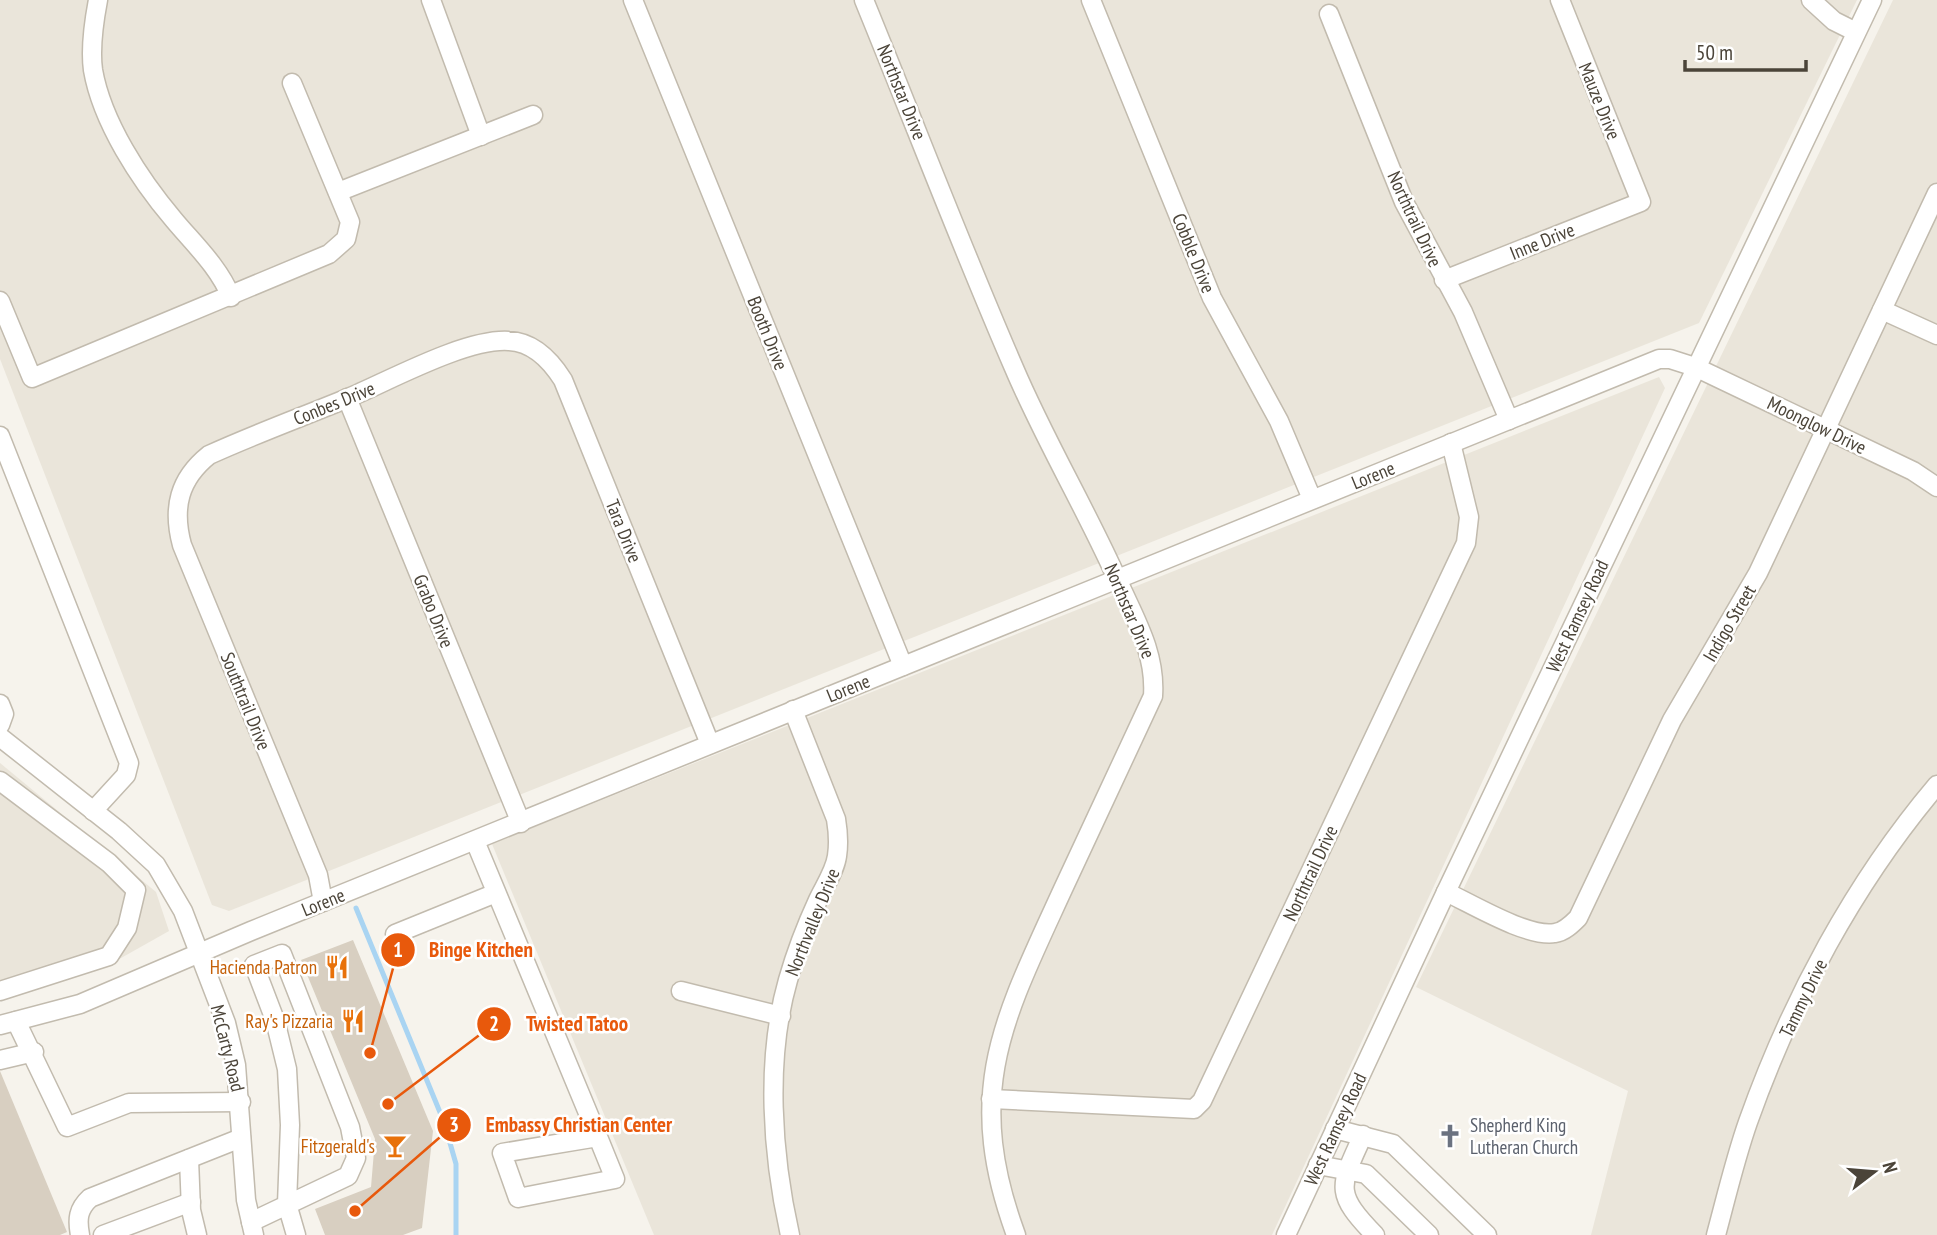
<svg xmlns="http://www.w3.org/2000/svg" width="1937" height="1235" viewBox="0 0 1937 1235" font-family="'PT Sans Narrow',sans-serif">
  <rect width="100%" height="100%" fill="#f6f3ec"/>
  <g fill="#eae5da">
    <path d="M0,0H1857L1699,323L229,911L212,905L0,359Z"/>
    <path d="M1893,0H1937V1235H1591L1628,1091L1416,987Z"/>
    <path d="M1659,377L1665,388L1272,1235H654L492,844Z"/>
    <path d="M0,763L156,892L169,931L114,962L0,999Z"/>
  </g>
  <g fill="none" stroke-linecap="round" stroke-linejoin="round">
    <path stroke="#a9d4f2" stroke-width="5" d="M356,908L444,1122L456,1164V1235"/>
  </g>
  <g fill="#d8cfc1">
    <path d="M353,940L433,1131L422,1228L403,1235H325L315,1209L371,1187L375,1139L301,960Z"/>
    <path d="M0,1071L67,1232L60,1235H0Z"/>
  </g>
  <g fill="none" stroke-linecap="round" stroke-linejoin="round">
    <g stroke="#c2bbae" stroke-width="21">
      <g id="minor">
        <path d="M98,0C94,21 90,48 93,70C102,122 140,180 174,220C194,244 219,267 231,297"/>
        <path d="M431,0L481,136"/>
        <path d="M633,0L903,666"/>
        <path d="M864,0C914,122 961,246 1014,368C1045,441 1086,509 1118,581C1135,619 1156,653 1153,696C1123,760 1093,825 1063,889C1003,1020 963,1091 1016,1235"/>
        <path d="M1091,0L1212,298L1279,421L1312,499"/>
        <path d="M1811,0L1834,21L1856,32"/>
        <path d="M1329,14L1404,202L1463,312L1509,420"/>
        <path d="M338,192L533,115"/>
        <path d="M1444,280L1641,202L1560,0"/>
        <path d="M0,301L32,378L329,254L346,239L350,222L292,83"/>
        <path d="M1882,310L1937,335"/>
        <path d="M347,398L521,823"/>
        <path d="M0,436L129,763L126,775L93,811"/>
        <path d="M0,704L4,714L0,725"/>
        <path d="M0,737L119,831L156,865L183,911L226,1023L236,1065L246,1200L254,1235"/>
        <path d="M0,781L109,863L136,890L127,928L109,956L0,991"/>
        <path d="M475,841L598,1137L502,1153L518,1198L615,1179L598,1137"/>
        <path d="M1446,892C1472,904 1528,938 1555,933C1564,932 1572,924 1578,918L1672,720L1758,573L1937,193"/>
        <path d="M323,902L318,875L182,545C172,508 179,479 209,455C255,434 302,417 348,398C389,381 466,338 509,341C533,342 551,361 563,380L710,744"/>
        <path d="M395,934L496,893"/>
        <path d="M681,991L781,1016"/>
        <path d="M16,1021L67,1127L129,1103L241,1102"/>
        <path d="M0,1025L80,1004L251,931L1659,359H1670L1695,367L1913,471L1937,487"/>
        <path d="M0,1060L34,1052"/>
        <path d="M991,1099L1194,1109L1202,1101L1466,543L1469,517L1451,443"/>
        <path d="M1335,1129L1393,1144L1487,1235"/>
        <path d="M1363,1135C1340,1186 1333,1192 1375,1235"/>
        <path d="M189,1159L191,1210L197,1235"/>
        <path d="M1318,1165L1366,1174L1429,1235"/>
        <path d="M251,1222L348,1176L356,1158L350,1127L282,954L254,965L275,1020L287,1069L290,1125L287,1204L296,1235"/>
        <path d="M80,1235C77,1219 78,1209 90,1198L241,1138"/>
        <path d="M103,1235L191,1202"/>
        <path d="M790,1235C772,1155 765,1060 788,980C796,952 806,926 818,900C824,887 835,871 837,856C839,843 838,831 836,819L793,710"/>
        <path d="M1286,1235L1446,892L1872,0"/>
        <path d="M1716,1235C1726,1198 1735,1159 1748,1122C1791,1001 1854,883 1937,785"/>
      </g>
    </g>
    <use href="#minor" stroke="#fff" stroke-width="18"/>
  </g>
  <defs>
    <g id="restaurant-bare" transform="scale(1.89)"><path d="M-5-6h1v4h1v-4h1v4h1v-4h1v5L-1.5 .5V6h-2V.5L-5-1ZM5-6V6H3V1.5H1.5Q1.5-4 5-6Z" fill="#e8710a" stroke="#fff" stroke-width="2.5" paint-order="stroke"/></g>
    <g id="church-bare" transform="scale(1.89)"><path d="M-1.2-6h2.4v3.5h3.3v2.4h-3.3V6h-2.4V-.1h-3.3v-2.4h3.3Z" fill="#6b7280" stroke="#fff" stroke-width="2.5" paint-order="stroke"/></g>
    <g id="bar-bare" transform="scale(1.89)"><path d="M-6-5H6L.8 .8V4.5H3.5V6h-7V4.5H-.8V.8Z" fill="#e8710a" stroke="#fff" stroke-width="2.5" paint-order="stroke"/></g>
  </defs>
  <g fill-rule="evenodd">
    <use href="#restaurant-bare" x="337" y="967"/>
    <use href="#restaurant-bare" x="353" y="1021"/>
    <use href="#church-bare" x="1450" y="1136"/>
    <use href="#bar-bare" x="395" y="1146"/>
  </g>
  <g text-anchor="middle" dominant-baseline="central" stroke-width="5" stroke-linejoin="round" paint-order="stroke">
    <g font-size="19" fill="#4b4439" stroke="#fff">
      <text transform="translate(902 92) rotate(68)">Northstar Drive</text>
      <text transform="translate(1600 101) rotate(68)">Mauze Drive</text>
      <text transform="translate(1415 219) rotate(65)">Northtrail Drive</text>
      <text transform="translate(1542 241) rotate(-22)">Inne Drive</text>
      <text transform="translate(1194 253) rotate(68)">Cobble Drive</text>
      <text transform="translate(768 333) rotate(68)">Booth Drive</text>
      <text transform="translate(334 403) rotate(-22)">Conbes Drive</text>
      <text transform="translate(1817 425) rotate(26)">Moonglow Drive</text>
      <text transform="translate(1373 475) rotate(-22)">Lorene</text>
      <text transform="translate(624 531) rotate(68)">Tara Drive</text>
      <text transform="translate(434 611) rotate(68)">Grabo Drive</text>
      <text transform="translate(1130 611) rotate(67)">Northstar Drive</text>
      <text transform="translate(1577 616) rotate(-65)">West Ramsey Road</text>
      <text transform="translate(1729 623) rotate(-60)">Indigo Street</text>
      <text transform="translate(848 688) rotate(-22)">Lorene</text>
      <text transform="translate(246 701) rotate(68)">Southtrail Drive</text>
      <text transform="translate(1310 873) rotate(-65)">Northtrail Drive</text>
      <text transform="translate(323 902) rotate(-22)">Lorene</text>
      <text transform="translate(812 922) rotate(-68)">Northvalley Drive</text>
      <text transform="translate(1803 998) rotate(-64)">Tammy Drive</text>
      <text transform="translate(228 1048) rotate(76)">McCarty Road</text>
      <text transform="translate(1335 1129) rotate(-65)">West Ramsey Road</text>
    </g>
    <g font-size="19" fill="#c56008" stroke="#fff" text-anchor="end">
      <text x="317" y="967">Hacienda Patron</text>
      <text x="333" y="1021">Ray's Pizzaria</text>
      <text x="375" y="1146">Fitzgerald's</text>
    </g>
    <g font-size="19" fill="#5b616d" stroke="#fff" text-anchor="start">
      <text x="1470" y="1125">Shepherd King<tspan x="1470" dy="22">Lutheran Church</tspan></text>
    </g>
  </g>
  <path fill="none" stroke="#e8590c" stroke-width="2.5" d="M370 1053L398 950M388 1104L494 1024M355 1211L454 1125"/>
  <g fill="#e8590c" stroke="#fff" stroke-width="2.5">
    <circle cx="370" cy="1053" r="7"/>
    <circle cx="388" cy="1104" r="7"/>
    <circle cx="355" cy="1211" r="7"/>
    <circle cx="398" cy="950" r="18"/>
    <circle cx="494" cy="1024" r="18"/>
    <circle cx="454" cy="1125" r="18"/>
  </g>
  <g font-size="21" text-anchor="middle" font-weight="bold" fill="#fff">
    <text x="398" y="957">1</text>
    <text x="494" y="1031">2</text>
    <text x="454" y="1132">3</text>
  </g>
  <g font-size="21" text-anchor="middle" font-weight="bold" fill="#e8590c" stroke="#fff" stroke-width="5" stroke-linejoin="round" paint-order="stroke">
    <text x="481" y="957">Binge Kitchen</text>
    <text x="577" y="1031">Twisted Tatoo</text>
    <text x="579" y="1132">Embassy Christian Center</text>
  </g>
  <g transform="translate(1874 1172) rotate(74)" stroke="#ffffff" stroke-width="5" paint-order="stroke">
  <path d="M0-5L12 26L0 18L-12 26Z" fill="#4b4439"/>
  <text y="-10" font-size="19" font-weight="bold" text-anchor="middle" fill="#4b4439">N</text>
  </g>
  <path d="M1685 60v10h121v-10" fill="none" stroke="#4b4439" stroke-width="3.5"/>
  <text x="1696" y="60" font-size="21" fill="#4b4439" stroke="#ffffff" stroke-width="5" paint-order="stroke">50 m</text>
</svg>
